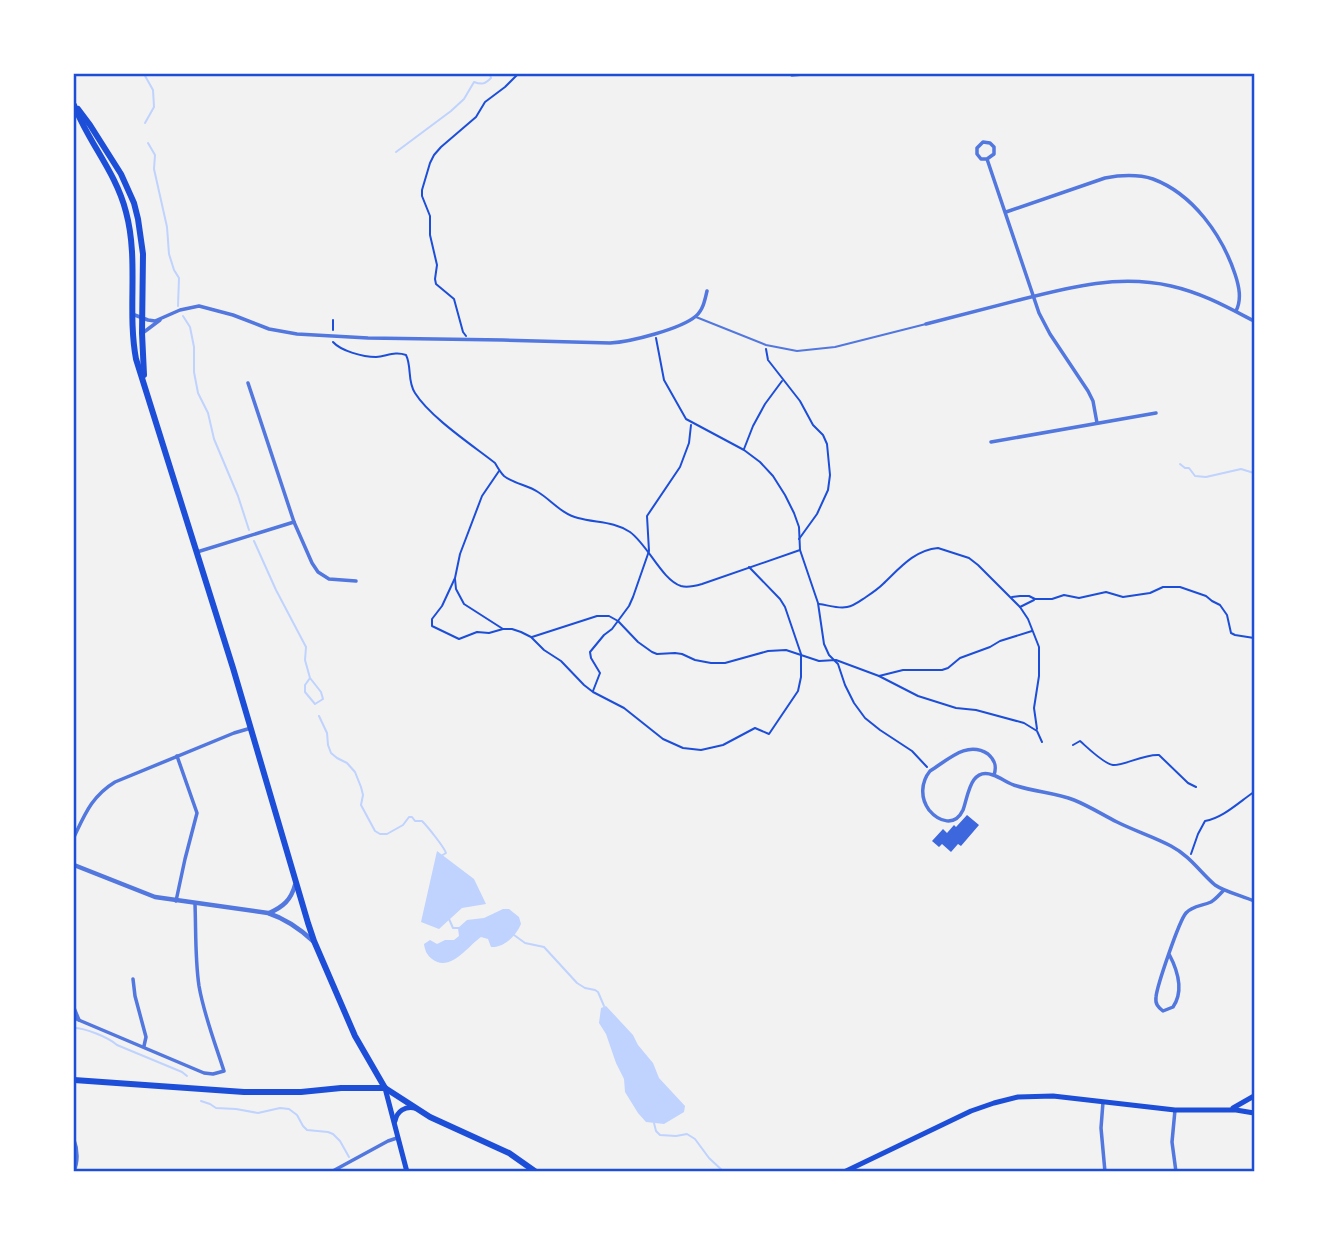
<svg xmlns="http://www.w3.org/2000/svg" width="1328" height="1245" viewBox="0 0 1328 1245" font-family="Jost,sans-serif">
  <rect width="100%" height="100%" fill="#f2f2f2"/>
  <g fill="#bfd3fe">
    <path d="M437,851L474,879L486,904L462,908L439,929L421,922Z"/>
    <path d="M503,909H509L519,917L521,924C516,936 504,948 491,947L488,939L481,937C468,946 450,973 432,959C427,955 425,951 424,944L430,940L437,944L445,940H454L459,936L458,928L467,920L484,918Z"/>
    <path d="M606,1006L633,1035L638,1045L653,1063L659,1078L685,1106L684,1112L664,1124L646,1122L638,1113L625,1092L624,1079L616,1063L606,1034L599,1023L601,1008Z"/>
  </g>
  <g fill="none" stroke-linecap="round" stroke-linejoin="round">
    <g stroke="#bfd3fe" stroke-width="2">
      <path d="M144,74L153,90L154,107L145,123"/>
      <path d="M148,143L155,155L154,169L167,227L169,254L174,270L179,278L178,306"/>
      <path d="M396,152L451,111L464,99L474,82C482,85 485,84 491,78L490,74"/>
      <path d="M183,316L190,327L194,347V372L198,393L208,413L214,439L238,496L249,530"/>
      <path d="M1180,464L1185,468H1189L1195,476L1206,477L1241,469L1254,473"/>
      <path d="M254,541L276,590L306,647L305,660L310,678L321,692L323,699L315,704L305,692V685L310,678"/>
      <path d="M319,716L327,733L328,745L331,753L337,758L347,763L355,772L361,787L363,795L361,805L375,831L380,834H387L403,825L409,817H412L415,821H422C428,827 444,847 446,853L441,856"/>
      <path d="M449,919L453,928H459"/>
      <path d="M514,935L525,943L544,947L577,983L585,988L595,990L598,992L604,1006"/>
      <path d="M74,1028C85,1028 108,1037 117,1045L182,1072L187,1076"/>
      <path d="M201,1101L210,1104L216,1108L236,1109L258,1113L280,1108L289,1109L297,1115L303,1126L307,1130L328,1132L333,1134L340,1141L349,1157"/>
      <path d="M654,1123L656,1131L660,1135L676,1136L687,1134L695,1139L709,1158L724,1172"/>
      <path d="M359,1170L362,1172"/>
    </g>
  </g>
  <path fill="#3d67dc" d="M967,815L979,825L961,846L958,844L951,852L942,844L939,847L932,841L943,829L947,833L954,825L956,827Z"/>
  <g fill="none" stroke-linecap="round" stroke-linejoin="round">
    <g stroke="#1d4ed8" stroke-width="2">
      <path d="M333,320V330"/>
      <path d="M466,336L463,332L454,299L436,284L435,279L437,265L430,235V216L422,196V190L430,163L434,155L441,147L476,117L485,102L505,87L518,74"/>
      <path d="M656,338L664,380L686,419L744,450L760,462L773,476L785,495L794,513L799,527L800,550L818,603L824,644L829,655L838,664L845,685L854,703L865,718L880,730L912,751L927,767"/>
      <path d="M333,342C341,351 363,357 376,357C387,356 395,351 406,355C412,367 407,381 415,393C430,417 472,445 495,463C498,468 500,472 504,476C514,484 528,485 538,492C551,500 563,515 578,518C596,523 614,521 630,532C648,545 662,580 681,586C688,588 695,586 702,584L800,550"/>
      <path d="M766,349L768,360L800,401L813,425L823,435L827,444L830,475L828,490L817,514L799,539"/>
      <path d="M744,449L753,426L765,404L782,381"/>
      <path d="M499,471L482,496L460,554L455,578L442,606L432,619V626L459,639L477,632L489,633L503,629H512L521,632L531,637L544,650L561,661L584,685L593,692L624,708L663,739L683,748L701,750L723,745L755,728L769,734L798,691L801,677V654L785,607L780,599L749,567"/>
      <path d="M455,579L456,589L464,604L503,629"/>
      <path d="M1012,597L1020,596H1029L1035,599H1052L1064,595L1079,598L1106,592L1123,597L1150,593L1163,587H1180L1206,596L1212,601L1220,605L1227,615L1231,633L1235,635L1254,638"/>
      <path d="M819,604C828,605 838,609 847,607C854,606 860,601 866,597C872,593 878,589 883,584C899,569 914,550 938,548L969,558L978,565L1020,607L1028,619L1039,647V676L1034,708L1037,729"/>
      <path d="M1020,607L1034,600"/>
      <path d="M532,637L597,616H609L618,621L638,642L652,652L657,654L675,653L682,654L695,660L711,663H725L768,651L786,650L819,661L836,660L879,676L918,696L956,708L976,710L1024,723L1037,731L1042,742"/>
      <path d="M879,676L903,670H942L948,668L960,658L990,647L1000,641L1032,631"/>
      <path d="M593,691L600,673L591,658L590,652L604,635L612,629L629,606L633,597L649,551L647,516L680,467L689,443L691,425"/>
      <path d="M1073,745L1080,741C1088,748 1104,764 1113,765C1124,766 1143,754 1159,755L1188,783L1196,787"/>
      <path d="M1191,854L1198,834L1205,821C1223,818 1239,802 1254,792"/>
    </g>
    <path stroke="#5277de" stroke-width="2" d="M696,317L766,345L797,351L835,347L926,324"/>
    <g stroke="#5277de" stroke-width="3.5">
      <path d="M792,75L803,74"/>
      <path d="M987,159H981L977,154V148L983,142L990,143L994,147V154L987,159L1039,313L1050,334L1088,391L1093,401L1097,423"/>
      <path d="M1006,212L1105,178C1121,175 1137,174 1153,179C1193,194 1222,235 1235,274C1239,286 1242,299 1236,311"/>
      <path d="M132,314L148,320L155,321L180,310L199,306L233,315L269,329L297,334L368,338L503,340L610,343C630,342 681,329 696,316C703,310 705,300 707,291"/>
      <path d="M926,324C957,316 988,308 1019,300C1070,287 1119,274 1171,286C1202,293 1227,307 1254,321"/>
      <path d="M144,332L160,320"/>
      <path d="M248,383L294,522L312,563L318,572L329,579L356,581"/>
      <path d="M991,442L1156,413"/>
      <path d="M197,552L294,522"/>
      <path d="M994,775C997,766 995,760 988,754C967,740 948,760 930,771C921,782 920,798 929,810C939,822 955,827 963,810C968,797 970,766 993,775C1002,778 1008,784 1017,786C1036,792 1056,793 1074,800C1089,806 1103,815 1117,822C1135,831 1154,837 1171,846C1190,856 1200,872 1215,885C1225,892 1243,896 1254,901"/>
      <path d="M74,837C85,814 92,796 115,782L234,733L251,728"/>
      <path d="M176,901L185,859L197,813L177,756"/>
      <path d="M1169,954C1178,971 1184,991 1173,1007L1163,1011C1158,1007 1155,1004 1156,997C1157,986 1179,921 1186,913C1192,906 1202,906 1211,902C1216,899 1219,895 1223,891"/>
      <path d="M133,979L135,996L146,1037L144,1046"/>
      <path d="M74,1008L79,1020"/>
      <path d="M74,1018L204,1073L213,1074L224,1071C215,1043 204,1015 199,986C195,959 196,931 195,904"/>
      <path d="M1103,1102L1101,1128L1105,1172"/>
      <path d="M1175,1110L1172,1142L1176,1172"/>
      <path d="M74,1140C78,1150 78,1162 74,1171"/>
      <path d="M331,1172L388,1141L397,1138"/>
    </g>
    <g stroke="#5277de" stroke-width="4.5">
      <path d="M74,865L155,897L268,913C286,919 299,928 313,941"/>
      <path d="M269,913C283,907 291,900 295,885"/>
    </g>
    <g stroke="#1d4ed8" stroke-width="5">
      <path d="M385,1088L407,1172"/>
      <path d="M1233,1108L1254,1096"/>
      <path d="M395,1121C397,1111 405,1106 415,1108"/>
      <path d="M844,1172L971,1111L994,1103L1018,1097L1053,1096L1175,1110H1236L1254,1113"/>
    </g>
    <g stroke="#1d4ed8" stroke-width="6">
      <path d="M74,105C88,142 116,172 126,212C139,260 127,310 136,359L233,668L308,923L314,941L355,1036L385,1088L430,1117L509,1153L536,1172"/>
      <path d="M78,109L90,125L121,174L134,203L138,219L143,254L142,333L144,375"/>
      <path d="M74,1080L244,1092H301L341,1088H385"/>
    </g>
  </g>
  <rect width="1328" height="1245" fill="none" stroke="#ffffff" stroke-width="150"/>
  <rect x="75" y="75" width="1178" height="1095" fill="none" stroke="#1d4ed8" stroke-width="2.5"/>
</svg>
